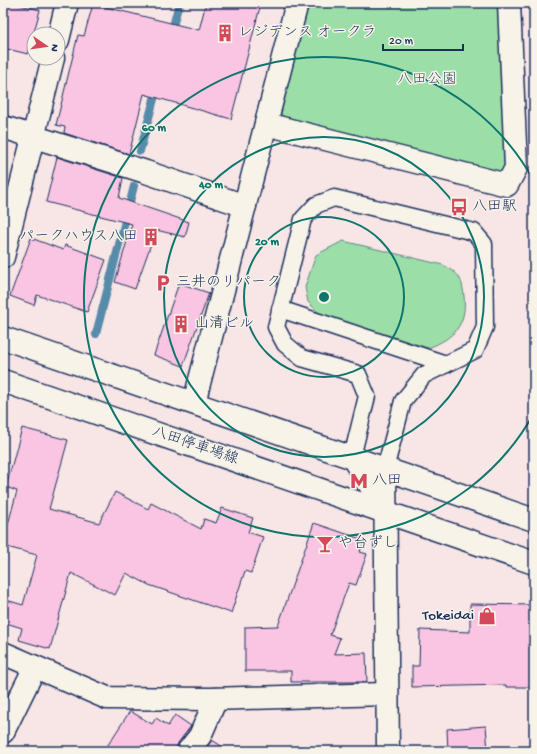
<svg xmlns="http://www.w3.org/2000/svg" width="537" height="754" viewBox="0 0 537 754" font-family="'Gochi Hand','Klee One',sans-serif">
  <rect width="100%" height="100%" fill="#f8e5e6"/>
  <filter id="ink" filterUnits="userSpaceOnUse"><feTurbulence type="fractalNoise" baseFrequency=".025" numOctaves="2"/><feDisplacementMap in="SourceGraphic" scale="8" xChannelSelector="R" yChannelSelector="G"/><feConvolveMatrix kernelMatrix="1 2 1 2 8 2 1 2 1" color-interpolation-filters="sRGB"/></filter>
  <g filter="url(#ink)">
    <g fill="#9cdea8" stroke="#5c8683">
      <path d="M309,3H500L511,161L495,177L287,123L281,113Z"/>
      <path d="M343,241L443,265C459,273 462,278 464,296C467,325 454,338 428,348L320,314L308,302L305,287L316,255Z"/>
    </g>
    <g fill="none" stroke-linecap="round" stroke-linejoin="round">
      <g stroke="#568baa" stroke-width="8">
        <path d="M171,34L179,3"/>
        <path d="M140,151L157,88"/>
        <path d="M96,334L134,186"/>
      </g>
    </g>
    <g fill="#fac5e2" stroke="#1b2f5e">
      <path d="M3,3H12L40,10L28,54L3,48Z"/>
      <path d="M206,3H261L231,119L144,94L129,154L64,133L65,127L56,125L78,35L84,36L93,4L199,30Z"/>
      <path d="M57,157L123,178L119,198L189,222L185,237L156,230L135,289L115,282L132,224L46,202Z"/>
      <path d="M31,238L63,250L65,245L106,260L87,312L37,295L34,305L10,296Z"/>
      <path d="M179,283L209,293L183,366L154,355Z"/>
      <path d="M22,428L68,440L49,509L99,523L115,492L148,509L151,503L201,529L204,519L216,523L222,508L253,518L248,532L263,537L251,573L245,571L231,613L149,585L126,573L115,595L71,573L50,649L19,640L22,628L3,622V599L23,605L37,555L3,546V543L17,491L6,487Z"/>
      <path d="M314,523L364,540L360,552L367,554L356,585L349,583L330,635L340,638L334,654L366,653L367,682H291V671H245V627L278,626Z"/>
      <path d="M470,604L534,605V687H506V685L412,687V666H419L420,630L470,632Z"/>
      <path d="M130,711L152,724L156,718L168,726L175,715L191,726L178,743L176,751H104Z"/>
      <path d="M486,726L488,751H448L447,729Z"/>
      <path d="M212,740L229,751H204Z"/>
    </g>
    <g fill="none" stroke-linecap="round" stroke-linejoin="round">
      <g stroke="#1b2f5e" stroke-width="19">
        <g id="lane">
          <path d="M280,309L446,364"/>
          <path d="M352,457L367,396L358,374L302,358L285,344L276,327L303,219L316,205L334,198L474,232L484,244L485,327L475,350L424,375L403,401L385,469"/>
        </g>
      </g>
      <g stroke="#1b2f5e" stroke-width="25">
        <g id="street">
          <path d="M58,40L67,3"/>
          <path d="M266,124L507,185L516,168L509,3"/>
          <path d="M3,127L146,172L245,206"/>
          <path d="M3,257L53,58"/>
          <path d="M194,403L297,3"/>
          <path d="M352,457L386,510"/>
          <path d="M385,469L388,751"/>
          <path d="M3,653L107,698L210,699L386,694"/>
          <path d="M3,732L35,667"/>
          <path d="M188,751L200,736L216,699"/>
        </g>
      </g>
      <g stroke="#1b2f5e" stroke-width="25">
        <g id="secondary">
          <path d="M3,338L534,520"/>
          <path d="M3,381L534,563"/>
        </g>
      </g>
      <use href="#lane" stroke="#f7f3e8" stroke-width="16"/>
      <use href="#street" stroke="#f7f3e8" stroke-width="22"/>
      <use href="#secondary" stroke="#f7f3e8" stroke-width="22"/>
    </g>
  </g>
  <g fill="none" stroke="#0f766e" stroke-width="2">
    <circle cx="324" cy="297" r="80"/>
    <circle cx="324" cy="297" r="160"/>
    <path d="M534 413A240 240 0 1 1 534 181"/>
  </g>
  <defs>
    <g id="building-bare" transform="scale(1.38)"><path d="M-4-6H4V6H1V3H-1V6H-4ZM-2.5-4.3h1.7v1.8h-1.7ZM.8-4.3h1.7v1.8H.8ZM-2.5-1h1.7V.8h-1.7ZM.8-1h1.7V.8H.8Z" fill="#d1495b" stroke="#f7f3e8" stroke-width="2.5" paint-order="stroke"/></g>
    <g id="bus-bare" transform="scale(1.38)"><path d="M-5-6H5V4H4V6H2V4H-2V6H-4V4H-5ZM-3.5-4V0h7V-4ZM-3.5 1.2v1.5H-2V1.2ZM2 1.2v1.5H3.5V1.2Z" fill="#d1495b" stroke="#f7f3e8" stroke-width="2.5" paint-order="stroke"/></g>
    <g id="parking-bare" transform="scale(1.38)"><path d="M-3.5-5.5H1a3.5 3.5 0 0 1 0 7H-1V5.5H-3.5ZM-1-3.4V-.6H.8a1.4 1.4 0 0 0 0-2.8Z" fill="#d1495b" stroke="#f7f3e8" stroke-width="2.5" paint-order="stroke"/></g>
    <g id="metro-bare" transform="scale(1.38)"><path d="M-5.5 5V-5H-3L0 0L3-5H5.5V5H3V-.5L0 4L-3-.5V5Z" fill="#d1495b" stroke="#f7f3e8" stroke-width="2.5" paint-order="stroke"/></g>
    <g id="bar-bare" transform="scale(1.38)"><path d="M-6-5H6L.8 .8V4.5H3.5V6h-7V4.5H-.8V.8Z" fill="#d1495b" stroke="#f7f3e8" stroke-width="2.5" paint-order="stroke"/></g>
    <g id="shop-bare" transform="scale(1.38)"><path d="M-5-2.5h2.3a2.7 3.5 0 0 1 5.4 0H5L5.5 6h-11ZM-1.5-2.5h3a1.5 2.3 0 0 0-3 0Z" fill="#d1495b" stroke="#f7f3e8" stroke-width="2.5" paint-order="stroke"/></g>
  </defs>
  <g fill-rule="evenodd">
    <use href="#building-bare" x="225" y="33"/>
    <use href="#bus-bare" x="459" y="207"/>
    <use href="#building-bare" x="151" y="237"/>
    <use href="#parking-bare" x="163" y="283"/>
    <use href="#building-bare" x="181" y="324"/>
    <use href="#metro-bare" x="359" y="481"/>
    <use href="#bar-bare" x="325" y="544"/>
    <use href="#shop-bare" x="487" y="616"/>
  </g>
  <g text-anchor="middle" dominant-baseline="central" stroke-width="3" stroke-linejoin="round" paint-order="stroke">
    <g font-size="15" fill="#1b2f5e" stroke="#f7f3e8" text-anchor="start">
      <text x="238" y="33">レジデンス オークラ</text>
      <text x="472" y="207">八田駅</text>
      <text x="138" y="237" text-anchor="end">パークハウス八田</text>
      <text x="176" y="283">三井のリパーク</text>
      <text x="194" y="324">山清ビル</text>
      <text x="372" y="481">八田</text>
      <text x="338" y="544">や台ずし</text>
      <text x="474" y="616" text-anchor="end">Tokeidai</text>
    </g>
    <g font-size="15" fill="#35526d" stroke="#f7f3e8">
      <text x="427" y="80">八田公園</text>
    </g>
    <g font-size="15" fill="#1b2f5e" stroke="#f7f3e8">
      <text transform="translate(195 446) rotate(19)">八田停車場線</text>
    </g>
  </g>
  <circle cx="324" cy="297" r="6" fill="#0f766e" stroke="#f7f3e8" stroke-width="2"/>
  <g font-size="12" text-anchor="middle" font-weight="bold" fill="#0f766e" stroke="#f7f3e8" stroke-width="3" stroke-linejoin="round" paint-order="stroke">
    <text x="154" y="131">60 m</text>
    <text x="211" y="188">40 m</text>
    <text x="267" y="245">20 m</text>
  </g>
  <rect width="537" height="754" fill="none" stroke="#f7f3e8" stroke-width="16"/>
  <rect x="8" y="8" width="521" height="738" fill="none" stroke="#1b2f5e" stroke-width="1.5" filter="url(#ink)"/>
  <g transform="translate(46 46) rotate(103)"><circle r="19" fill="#f7f3e8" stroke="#9fa5b1"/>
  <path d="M0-3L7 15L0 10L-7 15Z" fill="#d1495b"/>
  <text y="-6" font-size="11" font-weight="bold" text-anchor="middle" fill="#1b2f5e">N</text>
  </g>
  <path d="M383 44v6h80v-6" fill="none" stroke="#1b2f5e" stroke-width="2"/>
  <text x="389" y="44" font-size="12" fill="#1b2f5e" stroke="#f7f3e8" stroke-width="3" paint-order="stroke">20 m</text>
</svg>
